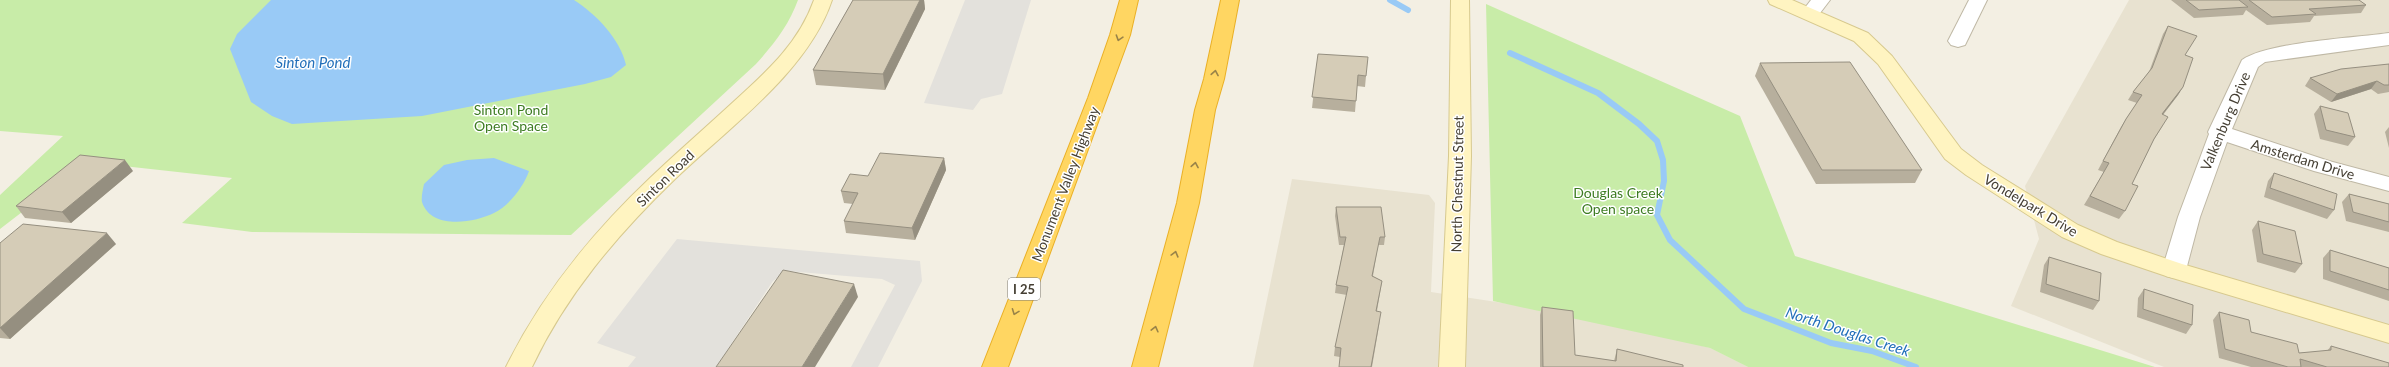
<svg xmlns="http://www.w3.org/2000/svg" width="2389" height="367" viewBox="0 0 2389 367" font-family="Lato,sans-serif">
  <rect width="100%" height="100%" fill="#f3efe3"/>
  <g fill="#e8e2d0">
    <path d="M2129,0H2389V367H2164L2011,306L2039,239L2025,186Z"/>
    <path d="M1292,179L1429,195L1435,203L1431,292L1600,318L1710,348L1748,367H1253Z"/>
  </g>
  <g fill="#c8eca8">
    <path d="M0,0H798C789,25 774,44 756,64L571,235L252,232L182,223L232,178L87,162L0,229V195L63,136L0,131Z"/>
    <path d="M1486,4L1740,116L1795,256L2155,367H1748L1710,348L1493,301Z"/>
  </g>
  <g fill="#e3e1dc">
    <path d="M965,0H1031L1002,94L981,99L973,110L924,103Z"/>
    <path d="M677,239L920,261L922,281L878,367H851L895,285L882,279L787,271L773,281L716,367H628L636,357L597,343Z"/>
  </g>
  <g fill="#99caf6">
    <path d="M271,0H574C596,14 620,39 626,65L611,77L585,84L422,116L292,124L272,116L251,102L230,49L237,34Z"/>
    <path d="M494,158L529,171C524,186 509,206 494,213C474,223 431,230 422,202C421,197 423,189 424,184L444,165L467,160Z"/>
  </g>
  <g fill="none" stroke-linecap="round" stroke-linejoin="round">
    <g stroke="#99caf6" stroke-width="6">
      <path d="M1390,0L1408,10"/>
      <path d="M1510,53L1598,93L1639,124L1657,141L1663,160L1664,181L1657,215L1670,240L1744,309L1831,343L1872,351L1916,367"/>
    </g>
    <g stroke="#bfb8a5" stroke-width="2">
      <g id="street">
        <path d="M1811,0H1830L1817,17H1803L1801,13Z"/>
        <path d="M1969,0H1987L1965,45L1958,47L1951,45L1948,41Z"/>
        <path d="M2389,33V45L2265,62L2258,67L2232,129L2329,161L2389,177V191L2314,171L2227,142L2200,217L2186,270L2182,276L2174,278L2166,276L2162,270L2178,217L2209,134L2208,132L2242,60C2268,42 2354,38 2389,33Z"/>
      </g>
    </g>
    <g stroke="#d7c98e" stroke-width="2">
      <g id="secondary">
        <path d="M814,0H832C808,72 728,128 674,180C617,235 566,295 532,367H506C542,294 591,234 650,178C676,153 704,129 730,105C765,73 798,45 814,0Z"/>
        <path d="M1451,0H1469L1471,156L1465,367H1439L1449,156Z"/>
        <path d="M1768,0H1792L1868,33L1892,56L1961,149L1982,165L2078,225L2117,242L2182,264L2389,325V343L2166,276L2101,254L2062,237L1966,175L1945,159L1878,64L1854,41L1770,4Z"/>
      </g>
    </g>
    <g stroke="#eab026" stroke-width="2">
      <g id="highway">
        <path d="M1120,0H1138L1130,35L1008,367H982L1088,98L1110,35Z"/>
        <path d="M1221,0H1239L1224,79L1215,110L1199,203L1158,367H1132L1177,203L1195,110L1204,79Z"/>
      </g>
    </g>
    <use href="#street" fill="#fff" fill-rule="evenodd"/>
    <use href="#secondary" fill="#fff4c1" fill-rule="evenodd"/>
    <use href="#highway" fill="#ffd662" fill-rule="evenodd"/>
  </g>
  <g fill="#b7af9d">
    <path d="M853,0H924L925,9L885,90L816,85L813,70Z"/>
    <path d="M2171,0H2239V1L2240,0H2359L2366,5L2361,13L2314,16L2310,22L2267,25L2246,10L2243,15L2194,18Z"/>
    <path d="M2168,26L2185,55L2183,87L2178,95L2163,115V125L2153,141L2132,184L2125,211L2119,219L2084,205L2104,172L2098,170L2121,127L2126,119L2137,103L2128,100L2133,92L2149,72L2163,34Z"/>
    <path d="M1318,54L1366,76L1365,87L1357,86L1355,112L1312,108Z"/>
    <path d="M1760,63L1922,170L1915,183L1816,184L1755,76Z"/>
    <path d="M2389,64V92L2378,94L2371,89L2331,102L2305,86L2310,78Z"/>
    <path d="M2320,106L2355,137L2348,146L2320,139L2314,114Z"/>
    <path d="M2389,127V148L2385,132Z"/>
    <path d="M944,158L946,170L915,240L846,233L844,221L853,204L844,203L841,191L868,176Z"/>
    <path d="M133,171L71,223L25,218L16,206Z"/>
    <path d="M2274,173L2334,210L2327,219L2264,197L2268,181Z"/>
    <path d="M2349,194L2389,204V232L2346,221L2342,202Z"/>
    <path d="M1336,207L1385,237L1384,245H1378L1373,276L1382,281L1377,311L1380,320L1372,367L1340,357L1334,356L1335,347L1347,295L1335,293L1336,285L1344,245H1339L1335,216Z"/>
    <path d="M2258,221L2302,264L2295,273L2257,262L2252,230Z"/>
    <path d="M0,243L116,244L10,339L0,338Z"/>
    <path d="M2330,250L2389,268V301L2323,279V258Z"/>
    <path d="M2049,257L2099,301L2093,310L2040,292L2044,265Z"/>
    <path d="M2144,289L2192,325L2186,334L2137,317L2138,298Z"/>
    <path d="M1542,307L1575,355L1614,361L1617,349L1683,367H1540V315Z"/>
    <path d="M2219,312L2251,332L2299,353L2327,351L2331,346L2389,367H2251L2219,358L2213,320Z"/>
  </g>
  <g fill="#958f80">
    <path d="M920,0H924L925,9L885,90L883,74Z"/>
    <path d="M2377,81L2371,89L2331,102L2337,94Z"/>
    <path d="M2183,87L2178,95L2156,123L2162,114Z"/>
    <path d="M944,158L946,170L915,240L912,228Z"/>
    <path d="M125,160L133,171L71,223L62,212Z"/>
    <path d="M107,233L116,244L10,339L0,328Z"/>
    <path d="M854,284L858,297L815,367H802Z"/>
  </g>
  <g fill="#d5ccb7" stroke="#958f80">
    <path d="M853,0H920L883,74L813,70Z"/>
    <path d="M2186,0H2239L2248,7L2199,10Z"/>
    <path d="M2249,0H2359L2366,5L2309,9L2316,14L2272,17Z"/>
    <path d="M2168,26L2197,36L2185,55L2193,58L2183,87L2162,114L2168,117L2154,139L2132,184L2138,186L2125,211L2090,196L2109,163L2103,161L2126,119L2142,95L2133,92L2152,68Z"/>
    <path d="M1318,54L1368,57L1366,76L1358,75L1356,101L1312,97Z"/>
    <path d="M1850,62L1922,170H1822L1760,63Z"/>
    <path d="M2389,64V85H2384L2377,81L2337,94L2310,78L2341,69Z"/>
    <path d="M2320,106L2348,113L2355,137L2326,130Z"/>
    <path d="M880,153L944,158L912,228L844,221L858,193L841,191L850,174L868,176Z"/>
    <path d="M80,155L125,160L62,212L16,206Z"/>
    <path d="M2274,173L2337,194L2334,210L2270,188Z"/>
    <path d="M2349,194L2389,204V222L2353,212Z"/>
    <path d="M1336,207H1381L1385,237H1380L1372,276L1382,281L1376,311L1381,312L1371,367H1339L1341,348L1335,347L1348,287L1336,285L1346,237H1340Z"/>
    <path d="M2258,221L2295,231L2302,264L2263,254Z"/>
    <path d="M23,224L107,233L0,328V243Z"/>
    <path d="M2330,250L2389,268V290L2330,271Z"/>
    <path d="M2049,257L2101,273L2099,301L2046,284Z"/>
    <path d="M783,270L854,284L802,367H716Z"/>
    <path d="M2144,289L2193,305L2192,325L2143,309Z"/>
    <path d="M1542,307L1573,311L1575,355L1616,361L1617,349L1683,365V367H1543Z"/>
    <path d="M2219,312L2249,320L2251,332L2297,344L2299,353L2331,350V346L2389,363V367H2327L2300,359L2301,367H2288L2225,349Z"/>
  </g>
  <defs><path id="oneway-chevron" d="M-2-3.5L2.5 0L-2 3.5" fill="none" stroke-width="1.6" stroke-linecap="round" stroke-linejoin="round"/></defs>
  <g stroke="#998348">
    <use href="#oneway-chevron" transform="translate(1119 38) rotate(108)"/>
    <use href="#oneway-chevron" transform="translate(1215 73) rotate(-80)"/>
    <use href="#oneway-chevron" transform="translate(1195 165) rotate(-80)"/>
    <use href="#oneway-chevron" transform="translate(1175 254) rotate(-75)"/>
    <use href="#oneway-chevron" transform="translate(1015 312) rotate(111)"/>
    <use href="#oneway-chevron" transform="translate(1155 329) rotate(-76)"/>
  </g>
  <g text-anchor="middle" dominant-baseline="central" stroke-width="3" stroke-linejoin="round" paint-order="stroke">
    <rect fill="#fff" stroke="#7d7970" stroke-width="1" x="1008" y="278" width="32" height="22" rx="3"/>
    <g font-size="13" font-weight="bold" fill="#453f33">
      <text x="1024" y="289">I 25</text>
    </g>
    <g font-size="14" fill="#3d7c22" stroke="#fff">
      <text x="511" y="109">Sinton Pond<tspan x="511" dy="16">Open Space</tspan></text>
      <text x="1618" y="192">Douglas Creek<tspan x="1618" dy="16">Open space</tspan></text>
    </g>
    <g font-size="14" fill="#453f33" stroke="#fff">
      <text transform="translate(2225 121) rotate(-67)">Valkenburg Drive</text>
      <text transform="translate(2303 159) rotate(17)">Amsterdam Drive</text>
      <text transform="translate(665 178) rotate(-44)">Sinton Road</text>
      <text transform="translate(1065 184) rotate(-69)">Monument Valley Highway</text>
      <text transform="translate(1457 184) rotate(-89)">North Chestnut Street</text>
      <text transform="translate(2031 205) rotate(31)">Vondelpark Drive</text>
    </g>
    <g font-size="15" font-style="italic" fill="#2370ba" stroke="#fff">
      <text x="313" y="62">Sinton Pond</text>
      <text transform="translate(1848 331) rotate(18)">North Douglas Creek</text>
    </g>
  </g>
</svg>
